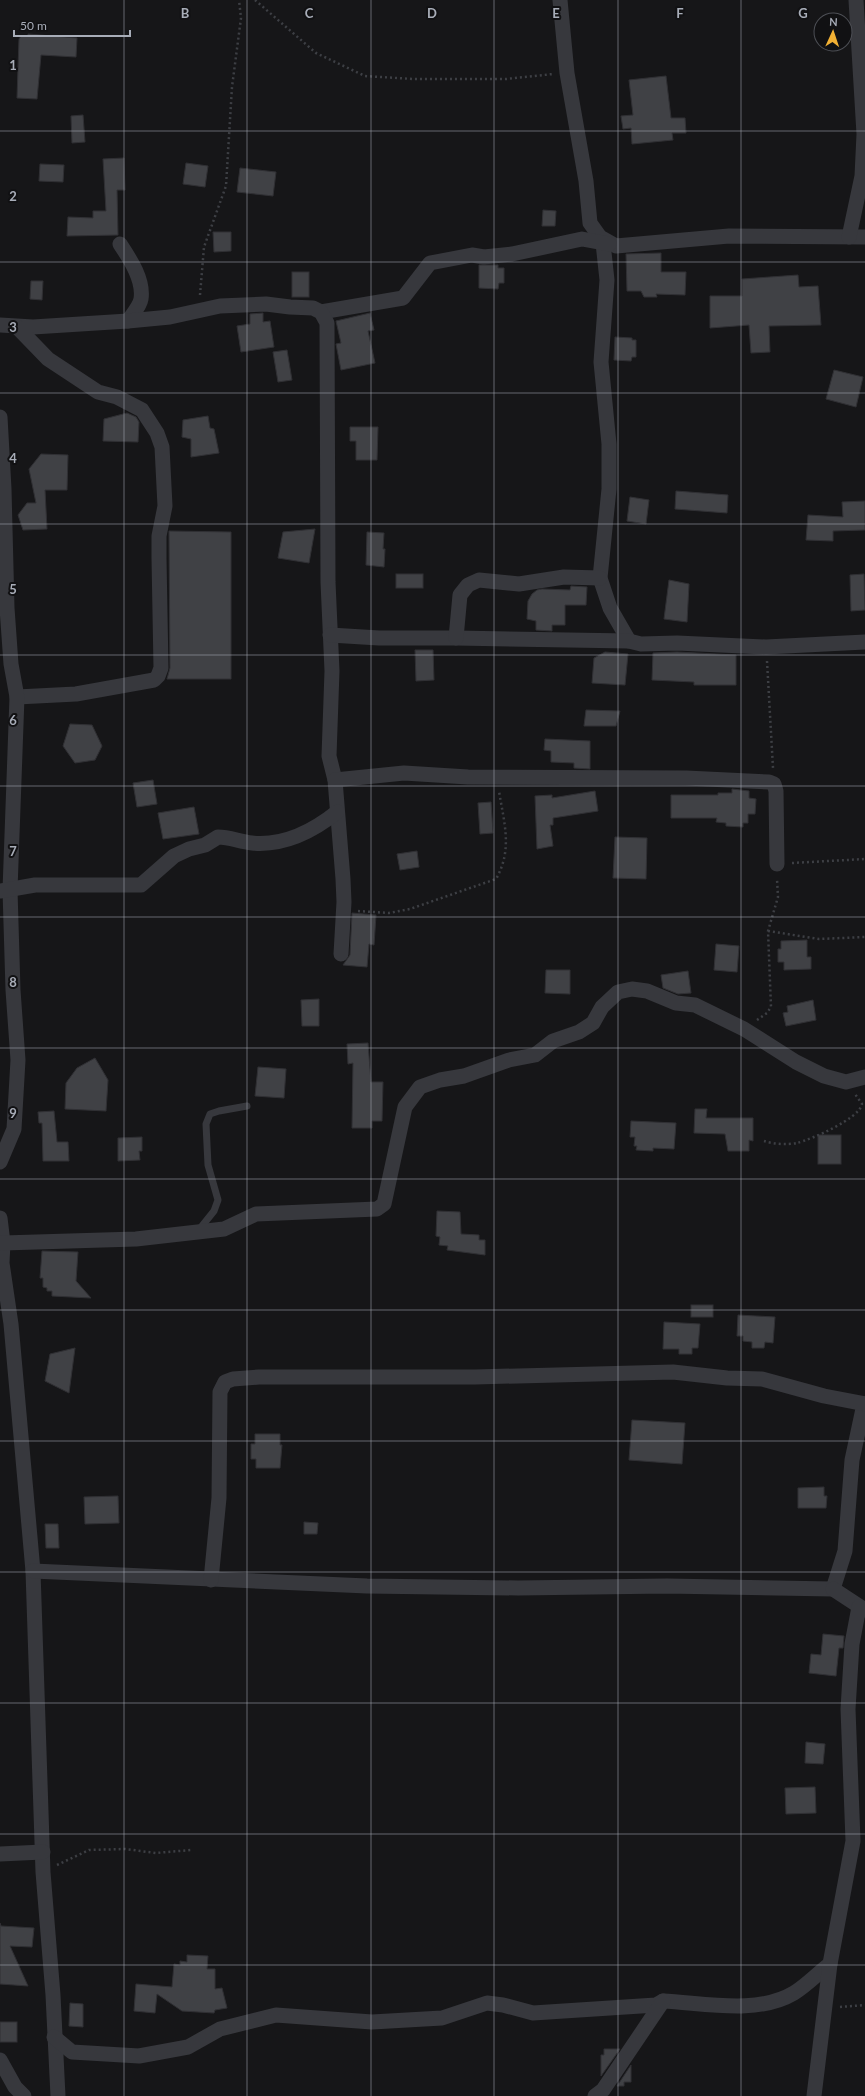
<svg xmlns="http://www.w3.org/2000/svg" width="865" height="2096" viewBox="0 0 865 2096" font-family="Lato,sans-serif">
  <rect width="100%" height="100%" fill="#161618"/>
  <g fill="#404145" stroke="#303034">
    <path d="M28,34L77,38L76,57L41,55L37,99L17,98L19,39L21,36H28Z"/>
    <path d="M666,76L671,118H685L686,133H672L673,140L632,144L631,128L623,129L621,116L633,115L629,80Z"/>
    <path d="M83,115L85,142L72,143L71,116Z"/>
    <path d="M124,158L125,190H117L118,235L67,236L68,217L93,218V211H106L103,159Z"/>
    <path d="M186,163L208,166L205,187L183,184Z"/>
    <path d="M40,164L64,165L63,182L39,181Z"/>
    <path d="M240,168L276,172L273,196L237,192Z"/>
    <path d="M543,210L556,211L555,226H542Z"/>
    <path d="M213,232H231V251L214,252Z"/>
    <path d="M661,253V272H686L685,295L656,294L657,297H644L641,291H627L626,254Z"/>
    <path d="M479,265H498V268H504V283H499L498,289L479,288Z"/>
    <rect x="292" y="272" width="17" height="25"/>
    <path d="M798,275L799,287L818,286L821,325L769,326L770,352L751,353L749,325L710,328V296H742V279Z"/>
    <path d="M31,281H43L42,300L30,299Z"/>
    <path d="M263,313V322L270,321L274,347L241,352L237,326L250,324V314Z"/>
    <path d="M370,313L374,330L368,331L375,363L341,370L336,344L341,343L336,321Z"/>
    <path d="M615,337L632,338V340H636V357H632L631,361L614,360Z"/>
    <path d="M287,350L292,380L278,382L273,352Z"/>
    <path d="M834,370L863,377L856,407L826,399Z"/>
    <path d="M127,413L136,417L139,422L138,442L103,441L104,419Z"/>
    <path d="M208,416L210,428L214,429L219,453L191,457V439L182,437L183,420Z"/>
    <path d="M350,427H378L377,460H356V441H350Z"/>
    <path d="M41,454L68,455L67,490H45L47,529L23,530L18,515L27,503H36L29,469Z"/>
    <path d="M676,491L728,495L727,513L675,509Z"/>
    <path d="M630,497L649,500L646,524L627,521Z"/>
    <path d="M865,501V530L833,531V541L806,540L808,515L843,517L842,502Z"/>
    <path d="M315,529L309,563L278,558L283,532Z"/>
    <path d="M169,531L231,532V679H167L170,668Z"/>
    <path d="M367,532L384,533L383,549H385L384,567L366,565Z"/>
    <rect x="396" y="574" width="27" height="14"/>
    <path d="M864,574L865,610L851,611L850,575Z"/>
    <path d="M669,580L689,584L687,622L664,619Z"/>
    <path d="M571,586L587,587L586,605H565V625H552V631L536,630V621L527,619L528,601L532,594L537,590L542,589L570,590Z"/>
    <path d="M415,650H433L434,680L416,681Z"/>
    <path d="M605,652L628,654L625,685L592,683L594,658Z"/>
    <path d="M677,652L736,655V685H694V682L652,680L653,653Z"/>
    <path d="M586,710L620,711L616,726H584Z"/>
    <path d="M70,724L92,725L102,746L95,760L75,763L63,746Z"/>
    <path d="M545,739L590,741V769L574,768V763L551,762V751L544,750Z"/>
    <path d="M153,780L157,804L137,807L133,783Z"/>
    <path d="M732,789L749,791V798L756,799L755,814H748V823H743V827L726,826V823L716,822L717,818H671V795H718V793H732Z"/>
    <path d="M595,791L598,811L553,818V825H550L553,846L537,849L535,796L552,795V798Z"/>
    <path d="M491,802L493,833L480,834L478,803Z"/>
    <path d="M194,807L199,834L163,839L158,813Z"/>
    <path d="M615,837L647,838L646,879L613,878Z"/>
    <path d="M417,851L419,867L400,870L397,854Z"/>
    <path d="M352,913L376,915L374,945L369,944L367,967L343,965L350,955Z"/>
    <path d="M807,940V957H811V969L784,970V962H778V949H781V941Z"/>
    <path d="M716,944L739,946L737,972L714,970Z"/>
    <path d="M546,970H570V994L545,993Z"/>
    <path d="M688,971L691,993L678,994L663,988L661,975Z"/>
    <path d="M319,999V1026H302L301,1000Z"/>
    <path d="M813,1000L816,1020L786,1026L783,1013L788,1012L787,1006Z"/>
    <path d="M368,1043L371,1082H383L382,1121H372V1128H352L353,1063L348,1064L347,1044Z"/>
    <path d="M95,1058L108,1080L106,1111L65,1109L66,1083L77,1068Z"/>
    <path d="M258,1067L286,1069L284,1098L255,1096Z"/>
    <path d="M695,1109H707L706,1118H753V1141L749,1140V1151H728L725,1134L694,1133Z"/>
    <path d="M54,1111L57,1142H68L69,1161H43L42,1123H39L38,1112Z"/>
    <path d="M631,1121L676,1123L674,1149L653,1148V1151L636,1150L637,1146H634L635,1137H630Z"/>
    <rect x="818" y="1135" width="23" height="29"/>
    <path d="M142,1137V1151H139L140,1160L118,1161V1138Z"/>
    <path d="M437,1211L460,1212L461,1234L479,1235V1240H485V1255L447,1250L448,1246L439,1245L440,1237L436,1236Z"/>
    <path d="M42,1251L78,1252L76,1281L91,1298L52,1296V1291H47V1288L43,1287V1278H40Z"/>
    <rect x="691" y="1305" width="22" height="12"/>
    <path d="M738,1315L775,1317L773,1343L765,1342L764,1348H752V1342L743,1341V1336H737Z"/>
    <path d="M664,1322L700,1324L698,1348H692V1354H679V1349H663Z"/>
    <path d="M75,1348L69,1393L45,1381L50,1354Z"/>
    <path d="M632,1420L685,1423L682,1464L629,1460Z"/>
    <path d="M255,1434H280V1445H282L280,1468H256V1459H251V1444H255Z"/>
    <path d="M824,1487V1496H827L826,1508H798V1488Z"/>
    <path d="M118,1496L119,1523L85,1524L84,1497Z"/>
    <path d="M304,1522L318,1523L317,1534H304Z"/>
    <path d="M45,1524H58L59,1548H46Z"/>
    <path d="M823,1634L844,1636L843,1648H839L836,1676L809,1673L811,1654L821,1655Z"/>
    <path d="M806,1742L825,1744L823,1764L805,1763Z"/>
    <path d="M815,1787L816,1813L786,1814L785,1788Z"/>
    <path d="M0,1923L1,1926L34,1928L32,1947L10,1946L28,1986L0,1984Z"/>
    <path d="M187,1955L208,1956L207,1969H215V1989L222,1988L227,2008L215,2010L214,2013L182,2011L157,1994L155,2013L134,2011L136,1984L172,1987L174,1964L180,1965V1961L187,1962Z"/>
    <path d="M70,2003L83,2004V2027L69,2026Z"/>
    <rect x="0" y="2022" width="17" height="20"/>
    <path d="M604,2049H620L601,2076V2055H604Z"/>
    <path d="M631,2065V2082H624V2086H617Z"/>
  </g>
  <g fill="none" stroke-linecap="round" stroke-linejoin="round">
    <g stroke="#3d3f44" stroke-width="2.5" stroke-dasharray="2 3" stroke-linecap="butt">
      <path d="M255,0L316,53L365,76L413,79H506L553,74"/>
      <path d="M200,295L204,247L226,186L232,87L241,18L239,0"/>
      <path d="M767,661L773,768"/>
      <path d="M792,863L865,859"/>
      <path d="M358,911L389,913L410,909L496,879C513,849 504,823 499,791"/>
      <path d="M768,931L819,939L865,937"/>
      <path d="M757,1020L767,1013L771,1007L768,931L778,897L777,879"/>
      <path d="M764,1141C773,1144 788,1145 797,1143C812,1139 859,1119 862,1104L855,1094"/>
      <path d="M57,1865L89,1850L125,1849L156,1853L191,1850"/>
      <path d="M840,2007L865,2005"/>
    </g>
    <path stroke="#37383d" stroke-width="7" d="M198,1231L214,1211L218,1200L208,1165L206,1124L210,1114L219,1111L247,1106"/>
    <g stroke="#37383d" stroke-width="15">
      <path d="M560,0L567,73L586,181L590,223L600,237L616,246L729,236L865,237"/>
      <path d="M849,237L862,176L864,134L856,0"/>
      <path d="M603,243L607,280L601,362L609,444V489L600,578L610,608L629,641"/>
      <path d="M120,244C130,259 144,280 141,299C140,306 132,315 128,321"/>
      <path d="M321,312L403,298L430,263L472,255L484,257L512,254L582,239L609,244"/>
      <path d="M0,325L33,327L128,321L170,317L220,306L266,304L290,307L313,308L321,312L327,323L328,582L332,671L329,756L335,780L343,879L344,902L341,954"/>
      <path d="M17,327L48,359L98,392L117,397L142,410L157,433L162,447L165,506L159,536V558L161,668L158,676L154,680L76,694L17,697"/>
      <path d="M0,417L4,489L7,608L11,664L17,697L10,890L13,990L18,1060L14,1129L0,1162"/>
      <path d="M330,635L379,638H456L629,641L641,644L677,643L766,647L865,642"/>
      <path d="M456,638L460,595L468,585L479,580L519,584L564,577L600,578"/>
      <path d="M335,780L404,773L468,777L686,778L769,782L774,784L776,791L777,864"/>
      <path d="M0,891L35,885H141L174,856L189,849L205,845L218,837C230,837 240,842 252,843C284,846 312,832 337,812"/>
      <path d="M0,1218L3,1243L2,1263L11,1324L33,1571L43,1872L53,1995L58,2096"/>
      <path d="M3,1243L136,1239L224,1229L256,1214L377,1209L384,1204L405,1107L420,1087L440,1080L464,1076L509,1060L535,1055L553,1041L579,1032L593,1023L602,1007L618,992L632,989L647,991L676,1003L695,1005L744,1029L796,1062L824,1076L846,1082L865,1077"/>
      <path d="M33,1571L367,1586L518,1588L667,1586L833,1589L845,1551L852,1460L864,1404"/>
      <path d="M211,1580L219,1498L220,1392L225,1382L233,1379L259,1377H475L673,1372L727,1378L762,1379L824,1396L865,1404"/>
      <path d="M833,1589L865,1610"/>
      <path d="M0,1854L43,1852"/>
      <path d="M54,2037L72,2052L139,2056L188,2047L220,2029L276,2015L372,2022L442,2018L487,2003L503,2005L533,2013L656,2005L663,2001C705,2003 757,2015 794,1993C807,1985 818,1973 830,1964"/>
      <path d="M0,2060L15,2087L24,2096"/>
      <path d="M595,2096L603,2090L663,2001"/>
      <path d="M814,2096L830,1964L853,1841L848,1709L852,1644L859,1607"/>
    </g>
  </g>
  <path fill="none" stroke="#a8adb8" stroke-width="1" stroke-opacity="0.55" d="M124,0V2096M247,0V2096M371,0V2096M494,0V2096M618,0V2096M741,0V2096M0,131H865M0,262H865M0,393H865M0,524H865M0,655H865M0,786H865M0,917H865M0,1048H865M0,1179H865M0,1310H865M0,1441H865M0,1572H865M0,1703H865M0,1834H865M0,1965H865"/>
  <g font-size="13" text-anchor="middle" font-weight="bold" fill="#a8adb8" stroke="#111113" stroke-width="4" stroke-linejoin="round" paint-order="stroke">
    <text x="185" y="18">B</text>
    <text x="309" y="18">C</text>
    <text x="432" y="18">D</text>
    <text x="556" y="18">E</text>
    <text x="680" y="18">F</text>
    <text x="803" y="18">G</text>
    <text x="13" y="70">1</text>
    <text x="13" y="201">2</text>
    <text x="13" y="332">3</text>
    <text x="13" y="463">4</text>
    <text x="13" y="594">5</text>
    <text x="13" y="725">6</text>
    <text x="13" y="856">7</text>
    <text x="13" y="987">8</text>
    <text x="13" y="1118">9</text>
  </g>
  <g transform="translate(833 32) rotate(3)"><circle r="19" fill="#111113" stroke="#4d4f55"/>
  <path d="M0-3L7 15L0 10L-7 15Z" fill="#f2b134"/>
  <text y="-6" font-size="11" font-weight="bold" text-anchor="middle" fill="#a8adb8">N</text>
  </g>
  <path d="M14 30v6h116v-6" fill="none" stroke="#a8adb8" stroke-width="2"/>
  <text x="20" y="30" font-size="12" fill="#a8adb8" stroke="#111113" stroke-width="3" paint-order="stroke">50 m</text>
</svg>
